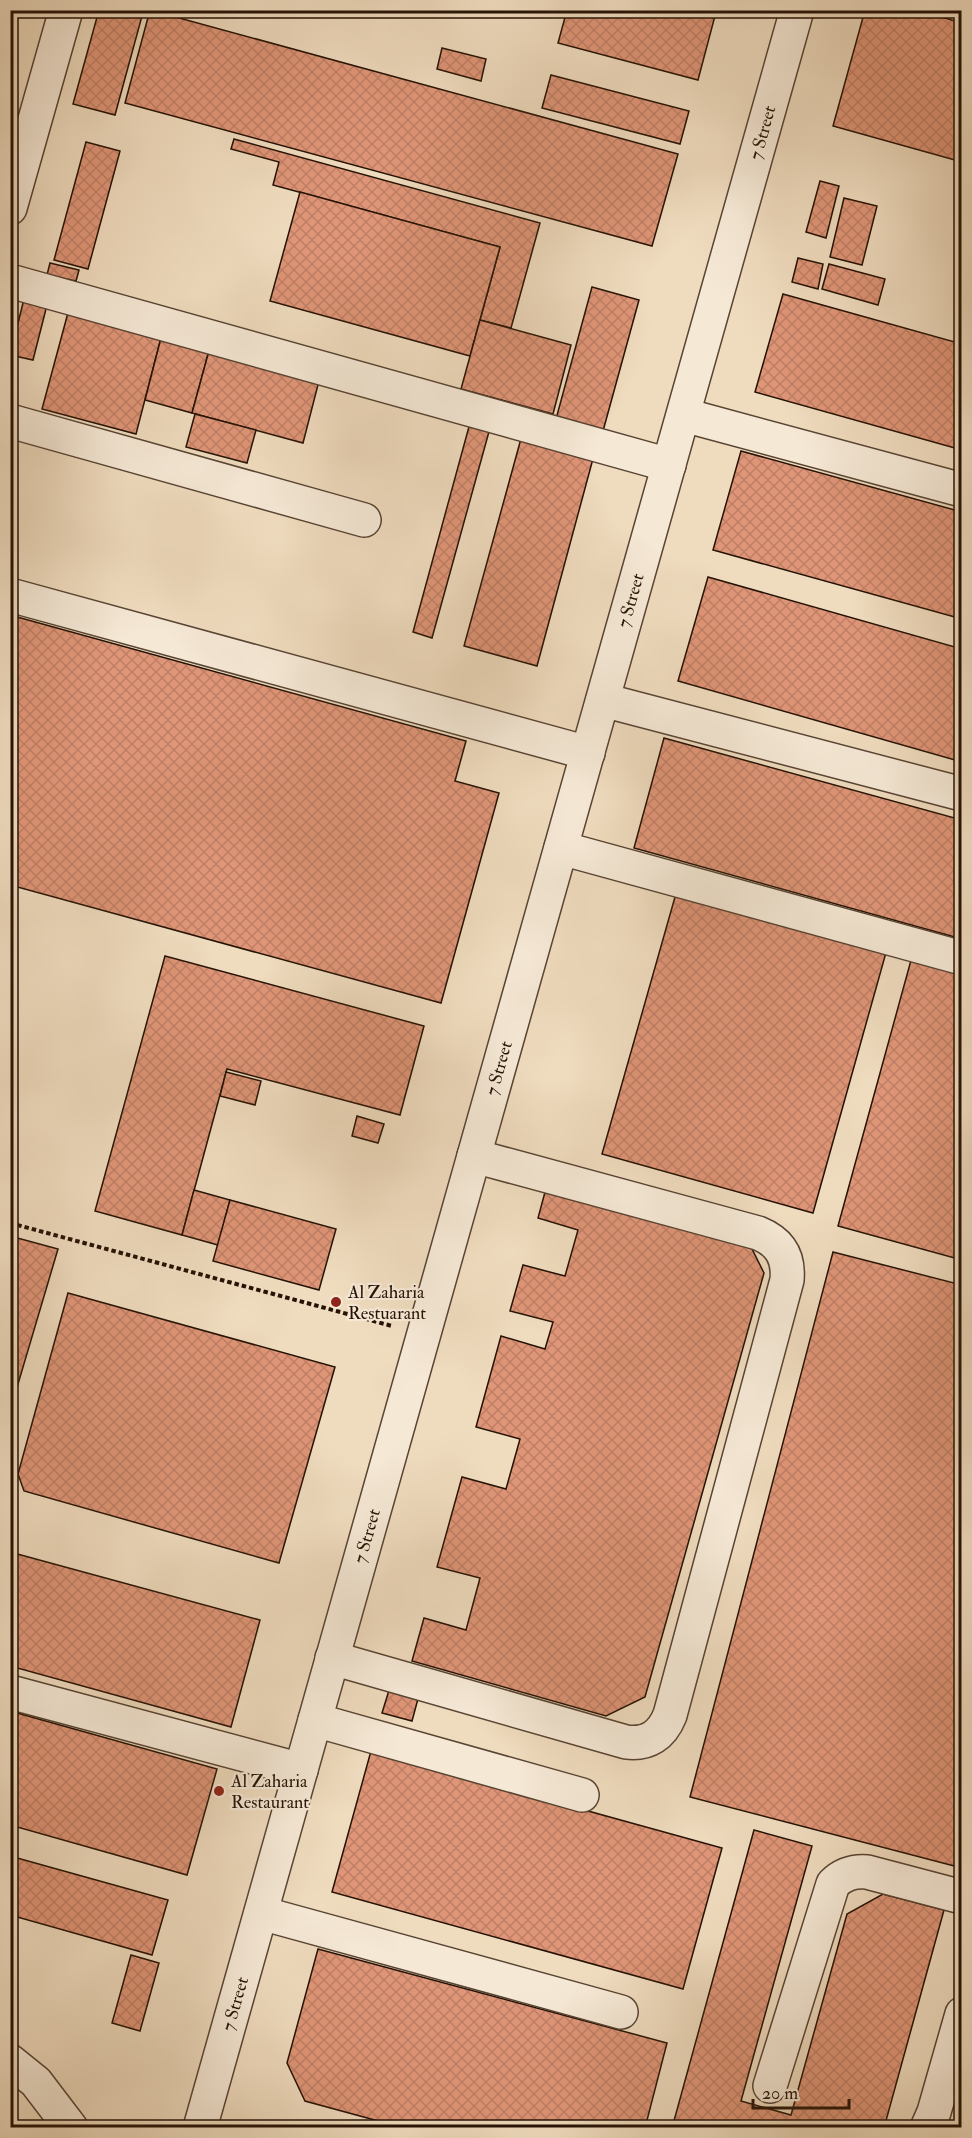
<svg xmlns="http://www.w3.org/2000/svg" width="972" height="2138" viewBox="0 0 972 2138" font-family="'IM FELL Double Pica',serif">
  <defs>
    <pattern id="building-cross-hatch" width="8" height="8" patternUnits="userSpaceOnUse" patternTransform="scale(1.5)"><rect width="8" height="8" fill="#df9577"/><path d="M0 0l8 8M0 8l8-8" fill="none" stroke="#bf7f65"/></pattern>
  </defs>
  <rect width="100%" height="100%" fill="#efdbbe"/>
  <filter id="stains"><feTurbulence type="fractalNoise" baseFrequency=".00333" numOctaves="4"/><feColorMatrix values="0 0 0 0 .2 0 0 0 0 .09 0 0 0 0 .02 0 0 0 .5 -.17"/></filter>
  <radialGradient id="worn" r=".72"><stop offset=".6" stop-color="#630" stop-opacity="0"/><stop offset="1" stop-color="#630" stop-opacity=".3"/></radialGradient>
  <g fill="url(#building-cross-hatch)" stroke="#251205" stroke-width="1.5">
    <path d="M99,10H121L142,16L115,115L73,104Z"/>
    <path d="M121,10H147L145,17Z"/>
    <path d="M150,10L678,154L652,246L125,103Z"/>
    <path d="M567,10H709L716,12L698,80L558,43Z"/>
    <path d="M865,10H918L962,23V162L833,126Z"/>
    <path d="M442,48L486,59L481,81L437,69Z"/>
    <path d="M551,75L689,111L680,144L542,108Z"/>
    <path d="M234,139L540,223L511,328L480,320L500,247L273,185L279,162L231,149Z"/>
    <path d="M86,142L120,151L88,269L54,260Z"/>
    <path d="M820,181L839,186L826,238L806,232Z"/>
    <path d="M300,192L500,247L470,356L270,301Z"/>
    <path d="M844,198L877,206L862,265L830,257Z"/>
    <path d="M798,258L823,264L818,289L792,282Z"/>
    <path d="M50,263L79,270L76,281L47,275Z"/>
    <path d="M829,264L885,279L878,305L822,289Z"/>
    <path d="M592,287L639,300L603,431L556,419Z"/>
    <path d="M783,294L962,344V450L755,392Z"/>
    <path d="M24,299L47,305L33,360L10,355Z"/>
    <path d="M69,309L162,334L136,434L42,409Z"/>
    <path d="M480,320L571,345L553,414L461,389Z"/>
    <path d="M162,334L210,347L192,413L145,400Z"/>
    <path d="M210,347L320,377L303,443L192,413Z"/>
    <path d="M195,414L256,430L247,463L186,447Z"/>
    <path d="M470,423L490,428L432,638L413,632Z"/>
    <path d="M522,435L594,455L537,666L464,646Z"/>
    <path d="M741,451L962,512V619L713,550Z"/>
    <path d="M708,577L962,649V762L678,681Z"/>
    <path d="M10,615L466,741L455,781L499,793L441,1003L10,885Z"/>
    <path d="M664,738L962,820V939L634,848Z"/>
    <path d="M677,890L887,949L813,1213L602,1154Z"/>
    <path d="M913,953L962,967V1260L838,1226Z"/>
    <path d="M165,956L424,1026L400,1115L227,1069L182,1235L95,1211Z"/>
    <path d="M226,1072L261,1081L255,1105L220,1096Z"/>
    <path d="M357,1116L384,1124L378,1143L352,1136Z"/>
    <path d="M548,1181L746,1237L764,1273L645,1697L606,1716L412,1661L424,1618L466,1630L480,1578L437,1567L462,1477L506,1489L520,1439L476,1427L501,1336L545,1349L553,1322L510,1311L523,1265L565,1276L578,1230L538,1218Z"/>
    <path d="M194,1190L230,1200L218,1245L182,1235Z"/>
    <path d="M230,1200L336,1229L319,1290L213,1261Z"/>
    <path d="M10,1236L58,1249L10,1411Z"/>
    <path d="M833,1252L962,1285V1868L690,1797Z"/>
    <path d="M68,1293L335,1367L279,1563L24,1491L18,1474Z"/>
    <path d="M10,1552L260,1620L231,1727L10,1666Z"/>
    <path d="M390,1687L419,1695L412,1721L382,1713Z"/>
    <path d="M10,1711L217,1769L187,1875L10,1825Z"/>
    <path d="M371,1751L722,1848L683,1989L332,1892Z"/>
    <path d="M754,1830L812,1846L741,2101L791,2115L847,1914L883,1894L944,1910L884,2128H672Z"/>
    <path d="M10,1856L168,1900L152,1955L10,1915Z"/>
    <path d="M318,1949L667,2043L645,2128H404L305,2101L287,2063Z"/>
    <path d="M131,1955L159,1963L140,2031L112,2023Z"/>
  </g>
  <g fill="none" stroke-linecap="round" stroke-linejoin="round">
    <g stroke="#584433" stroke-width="36">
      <g id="minor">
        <path d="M10,208L66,10"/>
        <path d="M10,281L669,465"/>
        <path d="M684,415L962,490"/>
        <path d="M10,421L364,520"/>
        <path d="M10,595L588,753"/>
        <path d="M603,700L962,794"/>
        <path d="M561,848L962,958"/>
        <path d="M332,1658L626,1742C648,1745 662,1735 670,1715L787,1280C789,1257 780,1242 758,1233L474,1156"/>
        <path d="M10,1692L301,1770"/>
        <path d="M315,1720L582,1795"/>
        <path d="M261,1913L621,2012"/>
        <path d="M10,2061L36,2082L71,2128"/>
        <path d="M770,2086L833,1884C843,1874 853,1871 867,1872L962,1897"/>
        <path id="s1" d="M200,2128L797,10"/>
        <path d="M927,2128L934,2112L962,2014"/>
      </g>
    </g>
    <path stroke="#251205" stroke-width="4" stroke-dasharray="4.5 3" stroke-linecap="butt" d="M10,1223L392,1326"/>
    <use href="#minor" stroke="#f5e8d5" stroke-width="33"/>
  </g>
  <g fill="#8f2418" stroke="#f5e8d5" stroke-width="2">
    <circle cx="336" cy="1302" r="6"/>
    <circle cx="219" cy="1791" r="6"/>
  </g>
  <g text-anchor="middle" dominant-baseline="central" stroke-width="4.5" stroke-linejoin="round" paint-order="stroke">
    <g font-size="18" fill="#251205" stroke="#f5e8d5">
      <text stroke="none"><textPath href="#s1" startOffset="2073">7 Street</textPath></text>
      <text stroke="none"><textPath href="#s1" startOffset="1587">7 Street</textPath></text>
      <text stroke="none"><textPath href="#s1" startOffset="1101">7 Street</textPath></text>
      <text stroke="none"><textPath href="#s1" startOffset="615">7 Street</textPath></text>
      <text stroke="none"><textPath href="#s1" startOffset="129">7 Street</textPath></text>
    </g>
    <g font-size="18" fill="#251205" stroke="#f5e8d5" text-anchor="start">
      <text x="348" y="1292">Al Zaharia<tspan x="348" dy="21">Restuarant</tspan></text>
      <text x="231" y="1781">Al Zaharia<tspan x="231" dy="21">Restaurant</tspan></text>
    </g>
  </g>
  <rect width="972" height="2138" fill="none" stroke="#efdbbe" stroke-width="36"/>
  <rect x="12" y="12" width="948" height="2114" fill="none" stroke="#251205" stroke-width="3"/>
  <rect x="18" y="18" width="936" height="2102" fill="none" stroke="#251205" stroke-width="1.5"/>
  <path d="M753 2099v9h96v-9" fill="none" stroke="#251205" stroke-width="3"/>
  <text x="762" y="2099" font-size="18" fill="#251205" stroke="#f5e8d5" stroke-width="4.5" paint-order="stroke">20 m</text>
  <rect width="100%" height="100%" filter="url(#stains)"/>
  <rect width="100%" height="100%" fill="url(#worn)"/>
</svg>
